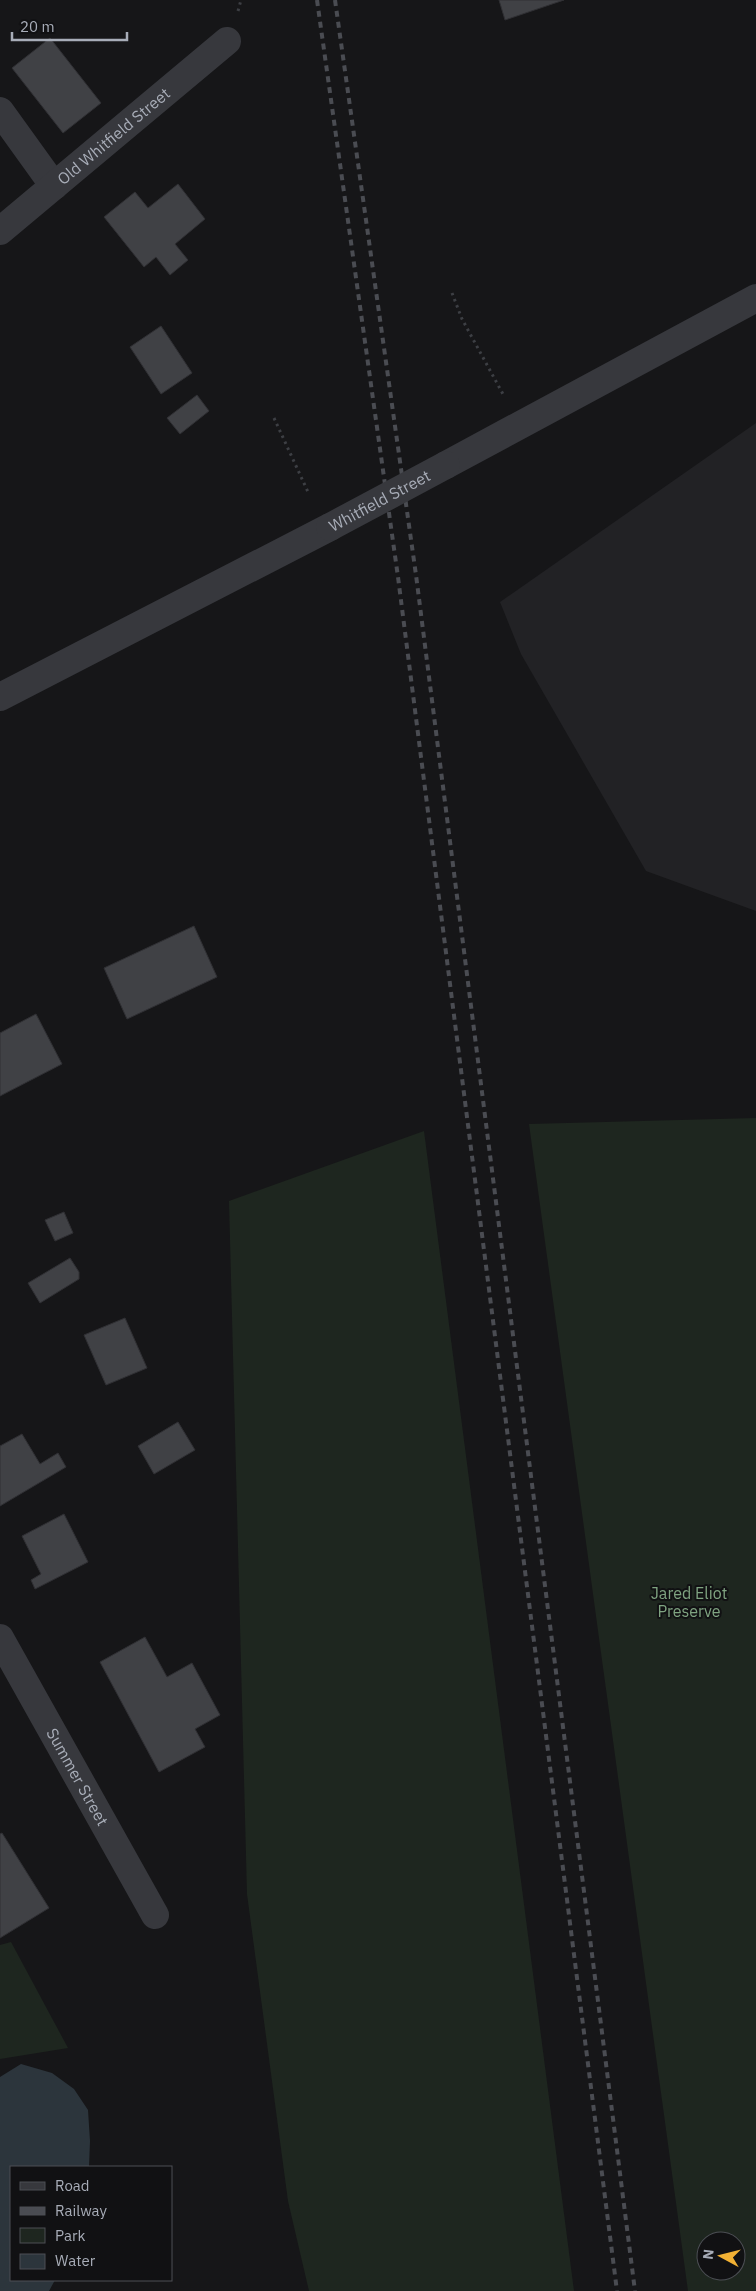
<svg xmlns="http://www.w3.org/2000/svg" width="756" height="2291" viewBox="0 0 756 2291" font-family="'IBM Plex Sans',sans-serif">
  <rect width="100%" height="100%" fill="#161618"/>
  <path fill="#222225" d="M756,423V911L646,871L521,654L500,602Z"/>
  <g fill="#1e261f" fill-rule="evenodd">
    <path d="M756,1118V2291H688L529,1124ZM706,2241H736V2271H706Z"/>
    <path d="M424,1131L574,2291H309L288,2201L247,1894L229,1201Z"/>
    <path d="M11,1942L68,2048L0,2059V1945Z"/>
  </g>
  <path fill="#2c353c" d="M21,2064L52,2073L74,2089L88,2110L90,2141L89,2167H11V2280H55L49,2291H0V2077Z"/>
  <g fill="#404145" stroke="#303034">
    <path d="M499,0H564L505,20Z"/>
    <path d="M50,38L101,103L63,133L12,68Z"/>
    <path d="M178,184L205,219L175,244L188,260L170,275L156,257L144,267L104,217L135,192L148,208Z"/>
    <path d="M161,326L192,373L161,394L130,347Z"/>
    <path d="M197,395L209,411L180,434L167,418Z"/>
    <path d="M194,926L217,977L127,1019L104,968Z"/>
    <path d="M36,1014L62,1064L0,1096V1033Z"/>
    <path d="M64,1212L73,1233L55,1241L45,1220Z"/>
    <path d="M70,1258L79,1272V1279L40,1303L28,1283Z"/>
    <path d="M125,1318L147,1368L106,1385L84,1335Z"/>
    <path d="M178,1422L195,1450L154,1474L138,1446Z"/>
    <path d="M22,1434L40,1464L58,1453L66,1467L0,1506V1446Z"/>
    <path d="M64,1514L88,1562L35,1589L31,1580L41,1574L22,1536Z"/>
    <path d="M145,1637L167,1677L192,1663L220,1715L195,1729L205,1747L159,1772L100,1662Z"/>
    <path d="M2,1833L49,1908L0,1938V1834Z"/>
  </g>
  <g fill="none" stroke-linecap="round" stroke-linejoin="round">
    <g stroke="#3d3f44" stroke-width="3" stroke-dasharray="2.5 4" stroke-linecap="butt">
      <path d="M238,11L241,0"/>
      <path d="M452,293L462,319L504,396"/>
      <path d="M274,418L308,492"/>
    </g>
    <g stroke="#37383d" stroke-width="28">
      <path d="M0,111L54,186"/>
      <path id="s1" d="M0,231L227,41"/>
      <path d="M446,465L756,298"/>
      <path d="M0,697L330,527"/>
      <path id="s2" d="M0,1638L155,1915"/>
    </g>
    <g stroke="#4a4c52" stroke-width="4" stroke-dasharray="6 5" stroke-linecap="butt">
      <path d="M317,0L398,577L617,2291"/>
      <path d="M335,0L416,575L635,2291"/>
    </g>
    <path stroke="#37383d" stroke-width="28" id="s3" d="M330,527L446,465"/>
  </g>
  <g text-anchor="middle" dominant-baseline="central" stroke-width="4" stroke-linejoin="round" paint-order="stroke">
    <g font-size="16" fill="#a8adb8" stroke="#111113">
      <text stroke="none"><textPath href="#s1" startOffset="148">Old Whitfield Street</textPath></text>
      <text stroke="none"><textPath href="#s3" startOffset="56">Whitfield Street</textPath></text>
      <text stroke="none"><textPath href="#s2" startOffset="159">Summer Street</textPath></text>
    </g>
    <g font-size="16" fill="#7fa381" stroke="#111113">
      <text x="689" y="1593">Jared Eliot<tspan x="689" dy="18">Preserve</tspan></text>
    </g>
  </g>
  <rect x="10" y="2166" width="162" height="115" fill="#111113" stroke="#4d4f55"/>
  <rect x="20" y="2182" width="25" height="8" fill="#37383d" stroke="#4d4f55"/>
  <text x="55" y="2191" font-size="15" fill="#a8adb8">Road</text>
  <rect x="20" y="2207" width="25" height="8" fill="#4a4c52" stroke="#4d4f55"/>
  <text x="55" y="2216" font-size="15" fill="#a8adb8">Railway</text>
  <rect x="20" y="2228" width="25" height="15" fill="#1e261f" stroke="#4d4f55"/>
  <text x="55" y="2241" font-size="15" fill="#a8adb8">Park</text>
  <rect x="20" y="2254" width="25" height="15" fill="#2c353c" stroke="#4d4f55"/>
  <text x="55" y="2266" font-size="15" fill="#a8adb8">Water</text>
  <g transform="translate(721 2256) rotate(277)"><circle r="24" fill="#111113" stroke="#4d4f55"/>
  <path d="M0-4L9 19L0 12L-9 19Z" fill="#f2b134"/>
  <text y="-8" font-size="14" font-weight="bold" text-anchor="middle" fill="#a8adb8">N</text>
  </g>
  <path d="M12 32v8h115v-8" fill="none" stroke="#a8adb8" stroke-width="2.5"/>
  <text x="20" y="32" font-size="15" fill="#a8adb8" stroke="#111113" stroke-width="4" paint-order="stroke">20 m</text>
</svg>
